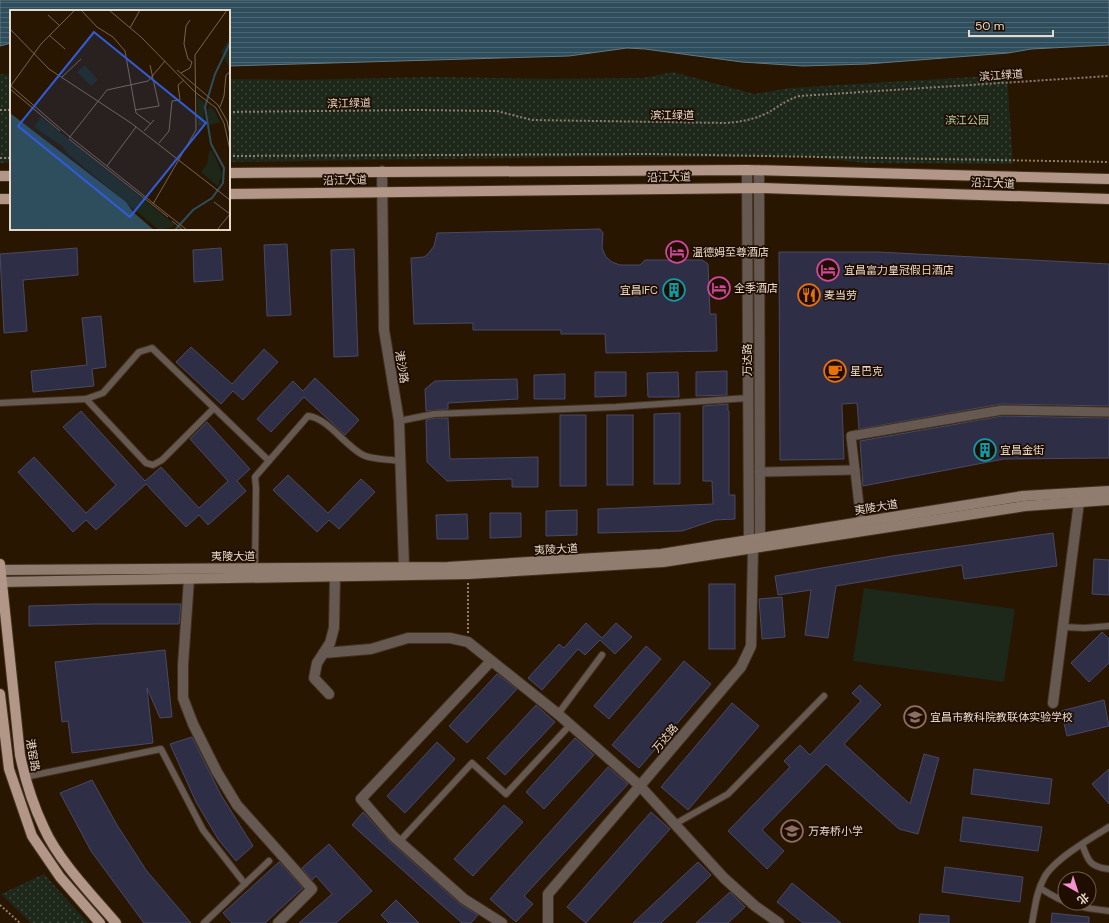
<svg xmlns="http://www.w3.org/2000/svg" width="1109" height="923" viewBox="0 0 1109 923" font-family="'DM Sans','Noto Sans SC',sans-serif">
  <defs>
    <pattern id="park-dots" width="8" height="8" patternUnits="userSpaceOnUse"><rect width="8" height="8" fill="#1e281a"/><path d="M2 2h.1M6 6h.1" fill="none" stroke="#3f473a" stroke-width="1.8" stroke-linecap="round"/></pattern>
    <pattern id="water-rules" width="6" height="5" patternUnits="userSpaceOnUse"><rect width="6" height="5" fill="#2e4e5d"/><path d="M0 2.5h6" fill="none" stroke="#4c6773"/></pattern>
  </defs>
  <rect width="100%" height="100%" fill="#291601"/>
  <path fill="#1e281a" d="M864,588L1015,609L1004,682L853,661Z"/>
  <g fill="url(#park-dots)">
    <path d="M673,72L754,94L790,88L1007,75L1013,164L868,163L807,157H574L229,162V79L298,80L432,77L546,79L644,78Z"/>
    <path d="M0,74L11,75V163H0Z"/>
    <path d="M44,874L88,923H31L1,894Z"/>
  </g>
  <path fill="url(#water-rules)" stroke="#65787e" d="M0,0H1109V45L1031,49L1008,53L867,64L803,66L742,62L645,49L627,48L569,56L229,66V11H11V43L0,46Z"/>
  <g fill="#2f2e47" stroke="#4a4964">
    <path d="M600,229L603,233L602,248L606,257L612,262L620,265H640L645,260H702L708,264L710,314H716L717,351L606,353L605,334H561V330H473V323L414,324L411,258L424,257L428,254L434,246L437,233Z"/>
    <path d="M287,244L291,315L267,316L264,245Z"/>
    <path d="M77,248L78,275L23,280L27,331L4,333L0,254Z"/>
    <path d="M221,248L223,280L194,282L193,250Z"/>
    <path d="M354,249L358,356L334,357L331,250Z"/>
    <path d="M779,252H878L1109,264V406L1001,404L859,429L857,403L842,404L844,459L780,460Z"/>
    <path d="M101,316L106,367L92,369L94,386L33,392L31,371L87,365L82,318Z"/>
    <path d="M191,347L232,384L264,349L278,362L243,400L233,391L221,404L176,362Z"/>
    <path d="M727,371V395L696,396V372Z"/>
    <path d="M595,372H626V396L595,397Z"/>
    <path d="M678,372L679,397H648L647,373Z"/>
    <path d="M565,374V399H534V375Z"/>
    <path d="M315,378L359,420L345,435L304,397L271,432L257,419L293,381L303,391Z"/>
    <path d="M517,379L518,399L448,403V409L426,411L425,389L435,381Z"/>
    <path d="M728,404V411H729V495H735V519L715,520L682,531L598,533V509L713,504L712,481H703V406Z"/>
    <path d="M81,411L145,481L161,467L199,508L228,481L190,439L207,422L250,469L237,481L246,491L208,525L199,515L186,527L146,484L96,530L86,520L73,532L18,472L34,457L86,513L116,485L63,427Z"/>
    <path d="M680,413V484H654V414Z"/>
    <rect x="560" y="415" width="26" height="71"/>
    <rect x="607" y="415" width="26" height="70"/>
    <path d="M1002,416L1109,418V458L1004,459L863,486L860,441Z"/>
    <path d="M435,418H448L450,459L538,457V487H512V479L447,481L427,462L426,420Z"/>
    <path d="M288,475L328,513L361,479L375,492L339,529L329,520L317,532L273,490Z"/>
    <path d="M577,510V535L546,536V511Z"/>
    <path d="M490,513H521V537L490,538Z"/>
    <path d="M467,514L468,539H437L436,515Z"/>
    <path d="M1053,533L1057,566L964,579L962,565L836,586L828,638L805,635L811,590L778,595L775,576L892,556Z"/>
    <path d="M1094,559L1109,560V595L1092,594Z"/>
    <rect x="709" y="584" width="26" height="65"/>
    <path d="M782,597L785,637L762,639L759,599Z"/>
    <path d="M93,604H181L179,624H93L29,626V606Z"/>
    <path d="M586,623L602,638L616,623L632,637L615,654L600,640L585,655L578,649L542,690L528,678L559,644L564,648Z"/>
    <path d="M1102,632L1109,639V663L1089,682L1071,663Z"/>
    <path d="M646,646L661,659L609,719L594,706Z"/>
    <path d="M165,650L172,717L160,718L147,688L153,743L72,753L68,721L62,722L55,662Z"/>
    <path d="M684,661L711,684L639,768L612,745Z"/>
    <path d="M497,674L517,689L467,743L449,726Z"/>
    <path d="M860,685L881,705L844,744L910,804L924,754L939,758L918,834L899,829L826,764L762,830L784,851L767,869L728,831L790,767L784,761L800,745L810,755L861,701L852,693Z"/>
    <path d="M1104,700L1109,726L1067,736L1061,711Z"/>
    <path d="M732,703L759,726L688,810L661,787Z"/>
    <path d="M536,705L555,722L505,775L487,758Z"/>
    <path d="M192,737L221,795L253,846L236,861L218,839L196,802L170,744Z"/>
    <path d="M575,738L594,755L544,809L526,792Z"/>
    <path d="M437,742L455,759L405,813L387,796Z"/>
    <path d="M608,767L628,784L524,896L533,904L516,922L490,899Z"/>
    <path d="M974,769L1052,779L1049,804L971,794Z"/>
    <path d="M1109,769V804L1092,784Z"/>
    <path d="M92,780L117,825L146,870L191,923H144L91,851L60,793Z"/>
    <path d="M504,805L523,822L473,876L454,859Z"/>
    <path d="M363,812L389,841L460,904L478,915L471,923H462L352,825Z"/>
    <path d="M651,812L670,829L586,923L567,907Z"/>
    <path d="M963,817L1042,827L1038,851L960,841Z"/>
    <path d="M329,844L372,891L336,923H299L332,894L316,876L312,880L302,868Z"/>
    <path d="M279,862L303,888L265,923H232L223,913Z"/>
    <path d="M698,862L711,875L661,923H633Z"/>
    <path d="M945,867L1023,877L1020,902L942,892Z"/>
    <path d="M792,883L841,923H803L777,902Z"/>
    <path d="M730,892L745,907L728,923H696Z"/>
    <path d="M396,900L419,923H389L381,915Z"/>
    <path d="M1052,913L1089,917V923H1051Z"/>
    <path d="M920,914L949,916V923H919Z"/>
  </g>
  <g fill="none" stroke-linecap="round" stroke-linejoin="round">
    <g stroke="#43311d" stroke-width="8">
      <g id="service">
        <path d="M86,399L146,463L153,465L162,460L214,408"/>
        <path d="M0,403L86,399L103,393L139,352L152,348L269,461"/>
        <path d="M399,421L434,414L616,407L748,398"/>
        <path d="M255,568L256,488L255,477L308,416C328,418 345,446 363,455C373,460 389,459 400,461"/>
        <path d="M1063,627L1085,628L1109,626"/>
        <path d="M558,714L602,655"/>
        <path d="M25,777L161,749L203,830L245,884"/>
        <path d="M675,824L728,794L824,696"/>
        <path d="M399,842L472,763L506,794L570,725"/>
        <path d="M1082,844C1088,861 1090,867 1109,869"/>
        <path d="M1040,888C1068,906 1076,907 1109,911"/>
        <path d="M204,923L269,861"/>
        <path d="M1032,923C1035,908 1036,892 1044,878C1053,860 1091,838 1109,827"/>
      </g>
    </g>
    <g stroke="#43311d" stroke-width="11">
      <g id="pedestrian">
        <path d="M759,472L855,470"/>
        <path d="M861,522L851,436L1002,410L1109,412"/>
      </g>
    </g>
    <g stroke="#43311d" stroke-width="12">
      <g id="minor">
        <path d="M189,579L183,665V698L193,724L217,772L237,805L312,889L278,923"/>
        <path d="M324,653L371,649L408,638H450L468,642L558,714L640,786L724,878L755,906L779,923"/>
        <path d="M491,661L361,799L393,836L464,899L502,923"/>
        <path d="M329,694L314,678L317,663L330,643L334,628L335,576"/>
        <path d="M1053,703L1079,502"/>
      </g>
    </g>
    <g stroke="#43311d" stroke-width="12">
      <g id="tertiary">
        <path d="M382,171L384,330L399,421L404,567"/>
        <path d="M755,545L760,539L759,170"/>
        <path d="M548,923V894L741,667L751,646L753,549L749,541L747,170"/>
      </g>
    </g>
    <g stroke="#43311d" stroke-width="12">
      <g id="secondary">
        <path d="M0,570L448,567L661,554L1023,496L1109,491"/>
        <path d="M0,582L468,574L663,562L1025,506L1109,500"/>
      </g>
    </g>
    <g stroke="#43311d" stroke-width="12">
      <g id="primary">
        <path d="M229,173L747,170L1109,179"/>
        <path d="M0,176H11"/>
        <path d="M229,194L759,188L1109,199"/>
        <path d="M0,199H11"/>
        <path d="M0,564L20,755C25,779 33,805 44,828C58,860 93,896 116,923"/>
        <path d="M0,694L9,769L32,836L60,877L100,923"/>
      </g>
    </g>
    <g stroke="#8d7e6d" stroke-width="2" stroke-dasharray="2 2" stroke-linecap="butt">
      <path d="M0,110H11"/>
      <path d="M229,112L416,110L497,111L532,120L726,123C739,122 751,120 763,115C777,109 784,100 800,96L1109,76"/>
      <path d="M229,156L651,154L1109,162"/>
      <path d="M0,158H11"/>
      <path d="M468,583V633"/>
      <path d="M0,905L20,923"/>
    </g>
    <use href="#service" stroke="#665951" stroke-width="6"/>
    <use href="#pedestrian" stroke="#665951" stroke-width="9"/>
    <use href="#minor" stroke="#665951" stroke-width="10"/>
    <use href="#tertiary" stroke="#665951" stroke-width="10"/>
    <use href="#secondary" stroke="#917c70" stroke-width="10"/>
    <use href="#primary" stroke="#b29788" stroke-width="10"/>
  </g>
  <defs>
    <g id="hotel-ring" transform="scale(1.15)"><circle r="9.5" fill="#1f0d00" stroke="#d1479c" stroke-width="1.5"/><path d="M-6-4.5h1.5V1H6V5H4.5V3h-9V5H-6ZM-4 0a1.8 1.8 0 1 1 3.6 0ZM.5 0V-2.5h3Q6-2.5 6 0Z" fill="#d1479c"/></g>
    <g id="building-ring" transform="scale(1.15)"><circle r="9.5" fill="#1f0d00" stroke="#0f9aa8" stroke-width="1.5"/><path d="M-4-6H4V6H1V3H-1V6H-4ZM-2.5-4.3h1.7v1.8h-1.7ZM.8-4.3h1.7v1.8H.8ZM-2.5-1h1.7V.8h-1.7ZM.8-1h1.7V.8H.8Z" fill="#0f9aa8"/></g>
    <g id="restaurant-ring" transform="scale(1.15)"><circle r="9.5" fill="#1f0d00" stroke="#e8710a" stroke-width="1.5"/><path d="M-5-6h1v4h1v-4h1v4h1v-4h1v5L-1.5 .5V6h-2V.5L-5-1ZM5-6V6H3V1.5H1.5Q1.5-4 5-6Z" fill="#e8710a"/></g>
    <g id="cafe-ring" transform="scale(1.15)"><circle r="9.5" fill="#1f0d00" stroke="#e8710a" stroke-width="1.5"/><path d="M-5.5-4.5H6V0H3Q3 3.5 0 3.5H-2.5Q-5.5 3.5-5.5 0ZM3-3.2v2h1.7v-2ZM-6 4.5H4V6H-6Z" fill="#e8710a"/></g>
    <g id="school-ring" transform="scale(1.15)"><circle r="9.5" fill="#1f0d00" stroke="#8d6e63" stroke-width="1.5"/><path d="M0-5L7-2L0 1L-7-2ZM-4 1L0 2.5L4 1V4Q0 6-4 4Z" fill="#8d6e63"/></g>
  </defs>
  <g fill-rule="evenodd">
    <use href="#hotel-ring" x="677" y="252"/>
    <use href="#hotel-ring" x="828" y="270"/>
    <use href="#hotel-ring" x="719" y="288"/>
    <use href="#building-ring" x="674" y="290"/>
    <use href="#restaurant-ring" x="809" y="295"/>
    <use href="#cafe-ring" x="835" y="371"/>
    <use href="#building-ring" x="985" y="450"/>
    <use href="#school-ring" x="915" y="717"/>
    <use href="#school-ring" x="792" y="831"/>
  </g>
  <g text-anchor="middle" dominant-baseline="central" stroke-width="3.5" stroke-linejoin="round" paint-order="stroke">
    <g font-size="11" fill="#e6d9cc" stroke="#1f0d00">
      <text transform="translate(1001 75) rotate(-4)">滨江绿道</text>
      <text transform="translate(349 103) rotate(-1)">滨江绿道</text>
      <text x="672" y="115">滨江绿道</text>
      <text transform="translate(669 177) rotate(-1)">沿江大道</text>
      <text transform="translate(345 180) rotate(-1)">沿江大道</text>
      <text transform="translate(993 183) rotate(2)">沿江大道</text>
      <text transform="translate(747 360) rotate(-90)">万达路</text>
      <text transform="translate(402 367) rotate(81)">港沙路</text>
      <text transform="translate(876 507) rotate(-9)">夷陵大道</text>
      <text transform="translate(556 549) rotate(-3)">夷陵大道</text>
      <text x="233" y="556">夷陵大道</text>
      <text transform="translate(665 738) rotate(-50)">万达路</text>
      <text transform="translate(33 755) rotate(80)">港窑路</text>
    </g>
    <g font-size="11" fill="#aece9e" stroke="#1f0d00">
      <text x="967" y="120">滨江公园</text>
    </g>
    <g font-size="11" fill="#e6d9cc" stroke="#1f0d00" text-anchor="start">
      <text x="692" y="252">温德姆至尊酒店</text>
      <text x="844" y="270">宜昌富力皇冠假日酒店</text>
      <text x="734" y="288">全季酒店</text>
      <text x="658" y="290" text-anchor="end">宜昌IFC</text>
      <text x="824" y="295">麦当劳</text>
      <text x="850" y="371">星巴克</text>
      <text x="1000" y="450">宜昌金街</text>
      <text x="930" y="717">宜昌市教科院教联体实验学校</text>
      <text x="808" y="831">万寿桥小学</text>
    </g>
  </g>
  <g transform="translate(10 10)">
    <rect width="220" height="220" fill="#291601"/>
    <path d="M75,55L88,70L81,76L67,62Z" fill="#1e281a"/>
    <path d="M220,27V59L211,42ZM187,87L194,92V116L188,115ZM199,96L204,100L210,112L199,115L197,103ZM31,107L164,214L163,217L149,220L58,144L52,136L24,117ZM202,140L212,164L208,176L191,162L197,154L199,142Z" fill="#1e281a"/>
    <path d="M0,103L116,192L123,202L144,220H0Z" fill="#2e4e5d"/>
    <path fill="none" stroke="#2e4e5d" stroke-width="2" d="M0,144L82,220M0,193L38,220M165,220L183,200L202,188L213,173L214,158L201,134L195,97L205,64L220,33"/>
    <path fill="none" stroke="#756452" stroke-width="1" d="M71,0L87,17L103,27L115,41L126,103L141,114M99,0L131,27L185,82L206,98L214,113L220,140M38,5L49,15M180,10L176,16L174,34L178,49L182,52M120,18L130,0M0,19L39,59L121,113L220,190M39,25L55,39M167,60L208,95L217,111L220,125M171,63L180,58L182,52M52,67L71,49M0,75L59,126L177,220M0,77L31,34L65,0M0,79L50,121M210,97L214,86L216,65L220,62M125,100L149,96L140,55M134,121L144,110M59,128L97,80L138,71L155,51M59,129L158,207M149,133L159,121L162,91L170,90L168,75L174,70M97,156L126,117M204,192L220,204M143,194L186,120L185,45L217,0M162,211L173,220M207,220L220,204"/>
    <path fill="#315cd7" fill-opacity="0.15" stroke="#315cd7" stroke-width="2" d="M84,22L196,113L120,207L8,116Z"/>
    <rect width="220" height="220" fill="none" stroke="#e6d9cc" stroke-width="2"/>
  </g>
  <g transform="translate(1077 891) rotate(141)"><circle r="19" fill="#1f0d00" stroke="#6f5f52"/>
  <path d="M0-3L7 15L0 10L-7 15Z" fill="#f591d2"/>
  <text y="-6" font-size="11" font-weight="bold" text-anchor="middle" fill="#e6d9cc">北</text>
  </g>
  <path d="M969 30v6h84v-6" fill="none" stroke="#e6d9cc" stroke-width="2"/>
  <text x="975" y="30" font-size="12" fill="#e6d9cc" stroke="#1f0d00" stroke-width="3" paint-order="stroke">50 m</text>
</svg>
